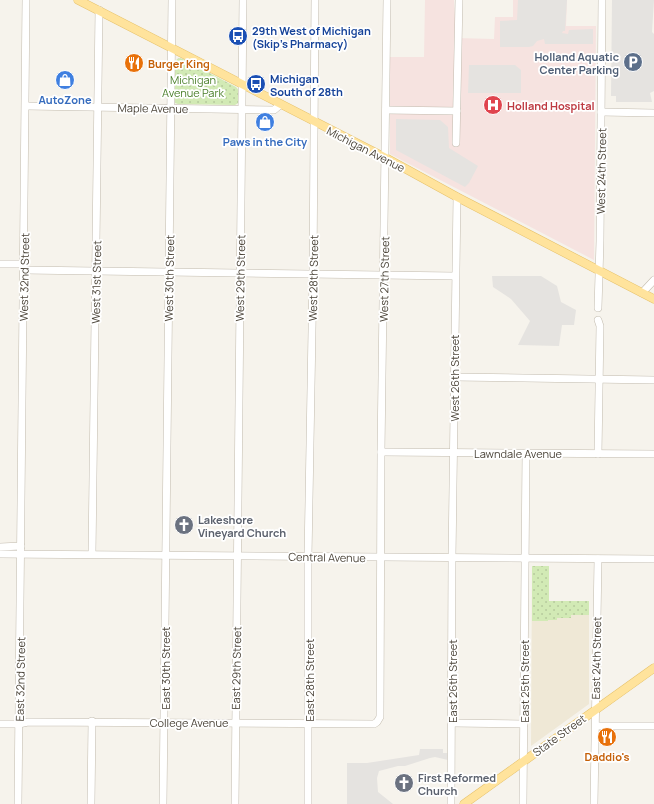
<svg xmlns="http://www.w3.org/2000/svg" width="654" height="804" viewBox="0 0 654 804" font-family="Manrope,sans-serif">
  <defs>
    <pattern id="park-dots" width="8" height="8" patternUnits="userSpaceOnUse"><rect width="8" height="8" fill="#d2eab5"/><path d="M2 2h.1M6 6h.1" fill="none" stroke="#b6ca9c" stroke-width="1.8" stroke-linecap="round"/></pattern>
  </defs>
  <rect width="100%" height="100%" fill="#f6f3ec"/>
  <path fill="#efe8d6" d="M532,566H549V601H589V704L531,746Z"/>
  <path fill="#f6e3e0" d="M425,0H454L456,38L494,39L495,17H513V0H567L566,26H596L594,260L390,154V57H424Z"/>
  <g fill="url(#park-dots)">
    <path d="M180,58L183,59L236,87L240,92V102L235,105L178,104L175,103L174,100L175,63L177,59Z"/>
    <path d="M532,566H549V601H589V615H571V618H557V620H548V621H532Z"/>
  </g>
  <g fill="#e5e3e0">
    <path d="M518,0H567L565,31H563L562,33L568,34L569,30L593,29V44H545L544,39L537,41L533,46L529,47H500V21L517,20Z"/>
    <path d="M612,0H654L652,32L654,34V91L650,93L652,102H616V96H611Z"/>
    <path d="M469,65H515L521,70V93H468Z"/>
    <path d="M396,119L440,120L448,127L449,148L478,166L469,183L465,187L396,150Z"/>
    <path d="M492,276H541L557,286L561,302L576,310L574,325H562L559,346L518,345L530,321L511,299L493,287Z"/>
    <path d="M420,749H443V753H448V760L435,757L430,758L405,766H398L379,771L377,778L378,792L393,804H347V763H367L419,755Z"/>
  </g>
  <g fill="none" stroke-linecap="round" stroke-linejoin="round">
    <g stroke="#c2bbae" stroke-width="8">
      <g id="minor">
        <path d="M26,106L274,110L280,105"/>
        <path d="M386,110L457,111"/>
        <path d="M601,112L654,113"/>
        <path d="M456,143L459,0"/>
        <path d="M0,264H24"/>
        <path d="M24,270L455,276"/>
        <path d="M642,293L654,280"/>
        <path d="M598,308L600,241L602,0"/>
        <path d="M598,320L600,326L598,454"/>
        <path d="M454,377L654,380"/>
        <path d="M381,452L654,454"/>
        <path d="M0,547L21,546"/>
        <path d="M0,554L654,559"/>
        <path d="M92,554L99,10"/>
        <path d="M452,723L524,724"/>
        <path d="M0,724H19L28,722L374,724L377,722L380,717L381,452L387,0"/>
        <path d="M596,726H654"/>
        <path d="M18,804L26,0"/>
        <path d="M91,804L92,721"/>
        <path d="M163,804L172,0"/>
        <path d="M235,804L243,0"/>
        <path d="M308,804V557L313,274L315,0"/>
        <path d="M451,804L452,558L457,197"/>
        <path d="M523,804L526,453"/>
        <path d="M594,804L598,559"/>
      </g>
    </g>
    <g stroke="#e6c16a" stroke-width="9">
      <g id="major">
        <path d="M78,0L386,158L457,197L654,299"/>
        <path d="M464,804L654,668"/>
      </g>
    </g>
    <use href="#minor" stroke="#fff" stroke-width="7"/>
    <use href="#major" stroke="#ffe39c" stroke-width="8"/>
  </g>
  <defs>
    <g id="bus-disc" transform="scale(1)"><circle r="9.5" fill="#1a4fb4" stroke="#fff"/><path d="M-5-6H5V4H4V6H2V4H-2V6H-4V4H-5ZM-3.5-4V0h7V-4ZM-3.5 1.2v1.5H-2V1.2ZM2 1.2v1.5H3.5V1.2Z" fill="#fff"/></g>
    <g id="parking-disc" transform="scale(1)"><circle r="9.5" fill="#5c6f8a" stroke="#fff"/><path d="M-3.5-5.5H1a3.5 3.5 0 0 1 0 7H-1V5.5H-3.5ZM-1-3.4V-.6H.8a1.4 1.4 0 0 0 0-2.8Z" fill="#fff"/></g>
    <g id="restaurant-disc" transform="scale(1)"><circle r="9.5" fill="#e8710a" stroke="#fff"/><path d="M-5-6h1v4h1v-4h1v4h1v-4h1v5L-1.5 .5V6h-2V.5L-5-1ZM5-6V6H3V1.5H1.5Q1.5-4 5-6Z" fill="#fff"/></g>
    <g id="shop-disc" transform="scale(1)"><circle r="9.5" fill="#3f7fe0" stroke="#fff"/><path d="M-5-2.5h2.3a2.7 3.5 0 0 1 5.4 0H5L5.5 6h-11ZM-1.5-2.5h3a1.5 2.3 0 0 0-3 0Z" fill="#fff"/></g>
    <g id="hospital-disc" transform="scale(1)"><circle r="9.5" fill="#e0444e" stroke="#fff"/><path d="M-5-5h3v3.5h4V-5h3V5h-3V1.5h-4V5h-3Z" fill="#fff"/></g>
    <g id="church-disc" transform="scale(1)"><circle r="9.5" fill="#6b7280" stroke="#fff"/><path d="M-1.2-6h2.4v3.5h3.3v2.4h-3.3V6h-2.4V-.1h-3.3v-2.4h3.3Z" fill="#fff"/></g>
  </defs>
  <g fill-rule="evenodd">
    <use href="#bus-disc" x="238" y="36"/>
    <use href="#parking-disc" x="633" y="62"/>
    <use href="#restaurant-disc" x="134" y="63"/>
    <use href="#shop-disc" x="65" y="80"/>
    <use href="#bus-disc" x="256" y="84"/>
    <use href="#hospital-disc" x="493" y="105"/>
    <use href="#shop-disc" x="265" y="122"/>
    <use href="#church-disc" x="184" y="525"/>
    <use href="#restaurant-disc" x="607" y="737"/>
    <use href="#church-disc" x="404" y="783"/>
  </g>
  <g text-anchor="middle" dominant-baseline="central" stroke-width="3.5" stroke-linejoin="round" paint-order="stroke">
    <g font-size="11" font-weight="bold" fill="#164399" stroke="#fff" text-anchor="start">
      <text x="252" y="30">29th West of Michigan<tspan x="252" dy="13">(Skip's Pharmacy)</tspan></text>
      <text x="270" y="78">Michigan<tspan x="270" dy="13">South of 28th</tspan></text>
    </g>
    <g font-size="11" font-weight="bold" fill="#4e5e75" stroke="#fff" text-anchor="end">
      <text x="619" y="56">Holland Aquatic<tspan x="619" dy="13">Center Parking</tspan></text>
    </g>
    <g font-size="11" font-weight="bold" fill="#c56008" stroke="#fff" text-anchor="start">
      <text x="148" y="63">Burger King</text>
      <text x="607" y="756" text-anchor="middle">Daddio's</text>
    </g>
    <g font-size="11" fill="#4a7f2a" stroke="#fff">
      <text x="193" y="79">Michigan<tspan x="193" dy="13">Avenue Park</tspan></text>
    </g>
    <g font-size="11" font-weight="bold" fill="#366cbe" stroke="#fff">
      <text x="65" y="99">AutoZone</text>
      <text x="265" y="141">Paws in the City</text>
    </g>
    <g font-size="11" font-weight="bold" fill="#be3a42" stroke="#fff" text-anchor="start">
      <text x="507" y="105">Holland Hospital</text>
    </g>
    <g font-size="11" fill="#4b4439" stroke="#fff">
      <text transform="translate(153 108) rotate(1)">Maple Avenue</text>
      <text transform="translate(366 149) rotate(27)">Michigan Avenue</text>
      <text transform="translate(601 171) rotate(-89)">West 24th Street</text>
      <text transform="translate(24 277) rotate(-89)">West 32nd Street</text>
      <text transform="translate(169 278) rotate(-89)">West 30th Street</text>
      <text transform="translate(240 278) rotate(-89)">West 29th Street</text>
      <text transform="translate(313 278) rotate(-89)">West 28th Street</text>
      <text transform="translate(384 279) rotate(-89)">West 27th Street</text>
      <text transform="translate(96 282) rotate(-89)">West 31st Street</text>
      <text transform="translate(454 378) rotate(-90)">West 26th Street</text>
      <text x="518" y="453">Lawndale Avenue</text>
      <text transform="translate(327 557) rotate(1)">Central Avenue</text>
      <text transform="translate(596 658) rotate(-89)">East 24th Street</text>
      <text transform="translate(165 668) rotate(-90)">East 30th Street</text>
      <text transform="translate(236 668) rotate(-89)">East 29th Street</text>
      <text transform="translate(20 679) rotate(-89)">East 32nd Street</text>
      <text transform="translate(309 680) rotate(-90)">East 28th Street</text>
      <text transform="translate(452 681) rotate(-90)">East 26th Street</text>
      <text transform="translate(524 681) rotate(-90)">East 25th Street</text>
      <text x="189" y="722">College Avenue</text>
      <text transform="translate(559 735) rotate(-36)">State Street</text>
    </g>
    <g font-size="11" font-weight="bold" fill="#5b616d" stroke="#fff" text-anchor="start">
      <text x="198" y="519">Lakeshore<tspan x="198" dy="13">Vineyard Church</tspan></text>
      <text x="418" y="777">First Reformed<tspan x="418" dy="13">Church</tspan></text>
    </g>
  </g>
</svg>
